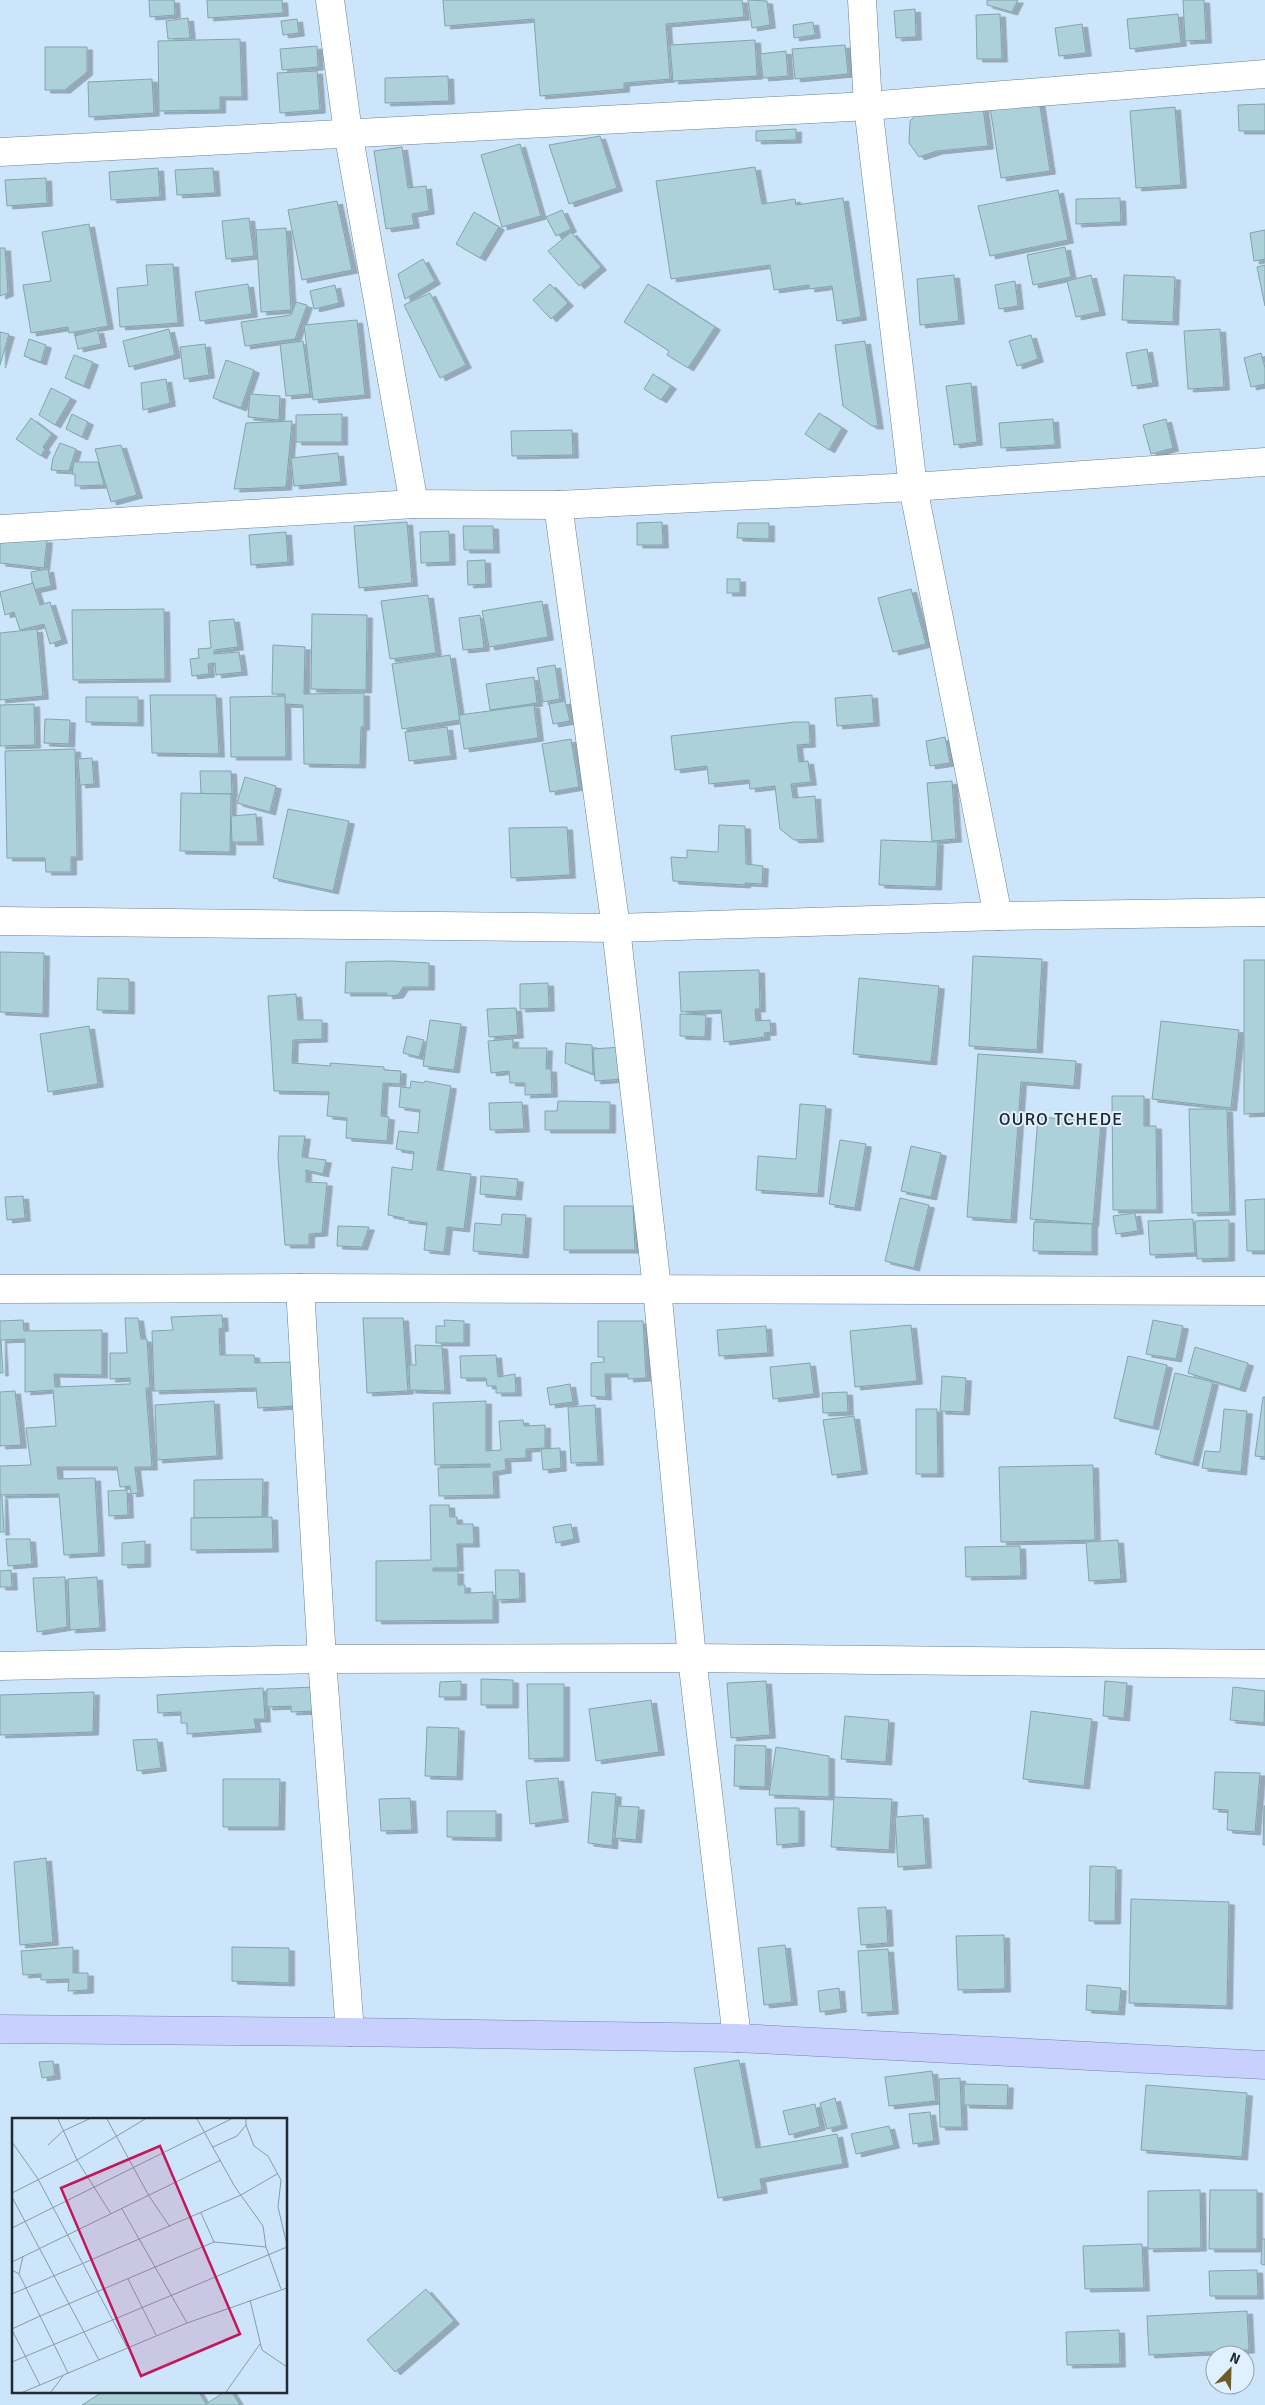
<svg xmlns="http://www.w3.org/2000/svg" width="1265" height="2405" viewBox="0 0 1265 2405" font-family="Signika,sans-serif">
  <defs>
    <filter id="shadow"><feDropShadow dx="5.5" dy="3" stdDeviation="0" flood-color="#0004"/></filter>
  </defs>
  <rect width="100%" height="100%" fill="#cce5fa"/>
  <g fill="#add1da" stroke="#81a4ad" filter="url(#shadow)">
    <path d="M149,0H174L175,15L150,17Z"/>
    <path d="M207,0H282L283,13L208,18Z"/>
    <path d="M443,0H742L744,17L666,24L670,79L624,83V89L540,96L534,19L445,26Z"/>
    <path d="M748,0L767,1L770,25L752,28Z"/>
    <path d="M987,0H1018L1012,12L987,5Z"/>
    <path d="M1183,0H1204L1206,40L1185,41Z"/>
    <path d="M915,9L916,37L896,38L894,11Z"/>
    <path d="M1000,14L1002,59H977L976,15Z"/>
    <path d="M1178,14L1181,43L1130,49L1127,19Z"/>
    <path d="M188,18L190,38L168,39L166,21Z"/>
    <path d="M297,19L299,33L283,35L281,21Z"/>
    <path d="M813,22L815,35L794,38L793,25Z"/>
    <path d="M1082,24L1086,53L1059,56L1055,28Z"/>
    <path d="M240,39L242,97H220V110L159,111L158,41Z"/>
    <path d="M755,40L757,76L673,81L670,45Z"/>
    <path d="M845,45L848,74L795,79L792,49Z"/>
    <path d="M317,46L318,67L282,70L280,49Z"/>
    <path d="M45,47H87V72L65,90H45Z"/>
    <path d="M786,51L788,76L763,78L760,54Z"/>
    <path d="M317,71L320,110L280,113L277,73Z"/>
    <path d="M448,76L449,101L385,103V78Z"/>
    <path d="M152,79L154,113L89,117L88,82Z"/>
    <path d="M1039,100L1050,171L1001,178L990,107Z"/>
    <path d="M1265,104V131H1239L1238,105Z"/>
    <path d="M983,107L988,146L937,151L919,157L909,143L910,121L922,109Z"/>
    <path d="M1175,107L1181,185L1136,188L1130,111Z"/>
    <path d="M796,129V140L756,141V131Z"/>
    <path d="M600,136L617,188L569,204L549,145Z"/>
    <path d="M520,144L541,216L502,227L481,155Z"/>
    <path d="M402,147L408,188L426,186L429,211L412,214L414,225L386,229L374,151Z"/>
    <path d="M755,167L762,204L795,199L796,205L843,198L861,317L837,321L832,286L809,289V285L774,290L770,265L671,279L656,181Z"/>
    <path d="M158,168L160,197L111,200L109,172Z"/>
    <path d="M213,168L215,193L177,195L175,170Z"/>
    <path d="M46,178L47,203L7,206L5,180Z"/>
    <path d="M1058,190L1068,240L990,256L978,206Z"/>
    <path d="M1120,198L1121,222L1076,224V199Z"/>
    <path d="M337,201L352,270L302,280L288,210Z"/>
    <path d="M562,210L571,229L556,236L546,217Z"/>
    <path d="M474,212L499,227L480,258L456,244Z"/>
    <path d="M249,218L254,256L226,259L222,221Z"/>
    <path d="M89,224L108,326L69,333L68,327L31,333L23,285L51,281L42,232Z"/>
    <path d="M286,228L291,310L261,312L256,230Z"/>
    <path d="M1265,230V259L1254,261L1250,233Z"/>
    <path d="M571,232L601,267L579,286L548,251Z"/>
    <path d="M1065,247L1071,277L1033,285L1027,255Z"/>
    <path d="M0,248H5L8,293L0,296Z"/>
    <path d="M423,259L435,281L405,299L398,274Z"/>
    <path d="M173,264L178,323L120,327L117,288L148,285L146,265Z"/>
    <path d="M1265,265V306L1257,267Z"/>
    <path d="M954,275L959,321L920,325L917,279Z"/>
    <path d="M1091,275L1100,312L1076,317L1067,281Z"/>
    <path d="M1124,275L1175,277L1173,322L1122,320Z"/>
    <path d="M1015,281L1018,306L999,309L995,285Z"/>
    <path d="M248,284L252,314L200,321L195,292Z"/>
    <path d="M550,284L568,303L551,319L533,300Z"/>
    <path d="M648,284L715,327L688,368L667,355L669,351L624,322Z"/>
    <path d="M335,285L339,303L314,309L310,291Z"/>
    <path d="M430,293L466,365L440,378L404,305Z"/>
    <path d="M296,302L307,305L295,339L245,346L241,322L291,315Z"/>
    <path d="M357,320L365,395L313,400L304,325Z"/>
    <path d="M169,329L175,355L129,367L123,341Z"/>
    <path d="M1220,329L1224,387L1188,389L1184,331Z"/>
    <path d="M98,330L101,344L78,349L75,336Z"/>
    <path d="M0,332L9,334L0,365Z"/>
    <path d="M1031,335L1038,359L1017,366L1009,341Z"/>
    <path d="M29,339L46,345L41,362L24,356Z"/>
    <path d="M303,341L310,394L286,396L280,344Z"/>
    <path d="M865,341L878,426H872L843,406L835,345Z"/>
    <path d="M205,344L209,375L184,379L180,347Z"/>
    <path d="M1147,349L1153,383L1132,386L1126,353Z"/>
    <path d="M1261,353L1265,368V384L1251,387L1244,358Z"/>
    <path d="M74,355L93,362L84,386L65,378Z"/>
    <path d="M226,360L254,370L241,408L213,398Z"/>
    <path d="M653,374L671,386L661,400L644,389Z"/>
    <path d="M166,379L170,403L143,410L141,383Z"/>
    <path d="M971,383L977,442L954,445L946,386Z"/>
    <path d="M51,388L71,398L55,425L39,415Z"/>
    <path d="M250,394L280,396L279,420L248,417Z"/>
    <path d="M819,413L842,428L829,450L805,434Z"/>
    <path d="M72,414L88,422L82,437L66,429Z"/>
    <path d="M342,414V442H296V415Z"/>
    <path d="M31,418L52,434L43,447L45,449L41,456L16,439Z"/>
    <path d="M1053,419L1055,445L1001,448L999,423Z"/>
    <path d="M1166,419L1173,448L1151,454L1143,425Z"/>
    <path d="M292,421L286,487L234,489L246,423Z"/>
    <path d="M572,430L573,455L512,456L511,431Z"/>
    <path d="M60,443L76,449L69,471L51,470L53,458Z"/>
    <path d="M121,445L137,495L111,502L95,449Z"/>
    <path d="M338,453L341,482L294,486L291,458Z"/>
    <path d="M74,462H98L104,485L75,486V474H72Z"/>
    <path d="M407,522L412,583L359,588L354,526Z"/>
    <path d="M662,522L663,545H637V523Z"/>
    <path d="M738,523H769V539L737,538Z"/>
    <path d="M463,526H493L494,550H464Z"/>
    <path d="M449,531L450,562L421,563L420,532Z"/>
    <path d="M286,532L288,562L251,565L249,535Z"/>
    <path d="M0,536L47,540L44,568L0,563Z"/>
    <path d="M485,560L486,584L468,585L467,561Z"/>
    <path d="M48,569L51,586L33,590L31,572Z"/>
    <rect x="727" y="579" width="13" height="14"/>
    <path d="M33,583L40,605L50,602L62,640L50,644L44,624L20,630L14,612L5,615L0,592Z"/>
    <path d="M911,589L926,644L893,652L878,598Z"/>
    <path d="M428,595L436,653L390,659L381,601Z"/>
    <path d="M542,601L548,637L489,647L482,611Z"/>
    <path d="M164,609L165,679L73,680L72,610Z"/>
    <path d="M312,614L367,615L366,690L311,689Z"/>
    <path d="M480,615L484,648L463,650L459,618Z"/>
    <path d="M234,619L238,647L214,650V654L239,652L242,672L216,675L215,663L208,664L209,674L192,676L190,659L199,658L198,649L211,648L209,621Z"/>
    <path d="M37,629L43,696L0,700V633Z"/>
    <path d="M273,645L305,647L304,694L364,693V727H361L360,765L304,764L303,705L284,704L285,694H272Z"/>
    <path d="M450,655L460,720L402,729L392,664Z"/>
    <path d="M555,665L560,699L543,702L537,668Z"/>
    <path d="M534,677L537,703L490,710L486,684Z"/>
    <path d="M150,695H216L219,754L152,753Z"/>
    <path d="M872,695L874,723L837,726L835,698Z"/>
    <path d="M285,696L286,757H231L230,697Z"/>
    <path d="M86,697H138V723L86,722Z"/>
    <path d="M565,701L570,721L553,724L549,704Z"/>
    <path d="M34,704L35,745L0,746V705Z"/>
    <path d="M534,705L538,738L464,749L459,715Z"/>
    <path d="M45,719L70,720L69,744L44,743Z"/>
    <path d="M795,722H809L810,744L797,745L799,762L808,761L811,782L791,784L793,798L815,796L818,839L794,840L780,829L775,786L750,789L749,780L709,784L707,766L675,770L671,736Z"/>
    <path d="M447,727L451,756L409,761L405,732Z"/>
    <path d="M945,737L950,763L930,766L926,741Z"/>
    <path d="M571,739L579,787L550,792L542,744Z"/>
    <path d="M75,749L77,857H71V872H46L45,858H7L5,751Z"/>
    <path d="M92,758L94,784L80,785L78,759Z"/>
    <path d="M200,771H231L232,794H201Z"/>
    <path d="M245,777L276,786L270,812L237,803Z"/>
    <path d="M952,781L956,839L932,841L927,783Z"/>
    <path d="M181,793L231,794L230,852L180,851Z"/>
    <path d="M288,809L349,821L333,891L273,878Z"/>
    <path d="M256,814L258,842H232L231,816Z"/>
    <path d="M719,825L745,826L746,864L763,866L762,884L745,883V885L673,881L671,857L687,858V850L718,852Z"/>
    <path d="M567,827L570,875L511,878L509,828Z"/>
    <path d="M881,840L938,842L936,887L879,885Z"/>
    <path d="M0,952L44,953L43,1014L0,1012Z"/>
    <path d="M973,956L1042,959L1037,1050L969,1046Z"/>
    <path d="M1244,960H1265V1113L1244,1114Z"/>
    <path d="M391,961L429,963V987H403L398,995L387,996V993H345L346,962Z"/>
    <path d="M759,970L760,1009H755L756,1021L770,1020L771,1032L764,1033L765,1037L724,1042L721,1010L681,1012L679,972Z"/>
    <path d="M98,978L129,979V1011L97,1010Z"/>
    <path d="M859,978L939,986L931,1062L853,1054Z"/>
    <path d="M548,983L549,1008L520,1009V984Z"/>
    <path d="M296,994L298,1020H322V1039L293,1040L292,1063L331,1066L330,1063L384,1067V1070L401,1071L400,1084L383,1083L381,1116L389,1117L387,1141L346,1138L347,1118L327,1116L329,1092L274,1091L268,996Z"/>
    <path d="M516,1008L518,1035L489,1037L487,1009Z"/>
    <path d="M680,1014L706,1015L705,1037L680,1036Z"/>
    <path d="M430,1020L461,1024L454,1070L423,1066Z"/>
    <path d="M1161,1021L1239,1030L1231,1108L1152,1099Z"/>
    <path d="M89,1026L98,1084L48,1092L40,1034Z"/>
    <path d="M407,1036L424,1040L419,1057L403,1053Z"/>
    <path d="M513,1039V1048H547L546,1069H551L552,1094L525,1095V1083H510L509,1071L491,1073L488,1041Z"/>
    <path d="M566,1043L592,1045L593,1074L565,1063Z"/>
    <path d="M621,1047L623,1079L595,1081L593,1049Z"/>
    <path d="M978,1054L1076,1061L1074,1086L1021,1082L1011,1220L967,1217Z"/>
    <path d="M411,1081L424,1083L425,1081L451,1086L437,1170L471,1174L464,1229L447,1227L444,1252L424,1250L427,1223L403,1220L404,1218L388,1215L392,1167L412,1170L414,1152L396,1149L399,1131L418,1133L420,1110L399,1107L401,1087L410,1088Z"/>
    <path d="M1112,1096H1144V1126H1156L1157,1210H1113Z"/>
    <path d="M558,1101L610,1102V1130H545V1111H557Z"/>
    <path d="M522,1102L524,1129L490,1130L489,1103Z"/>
    <path d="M800,1104L826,1106L818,1194L756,1190L758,1156L796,1159Z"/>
    <path d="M1189,1109H1227L1230,1212L1192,1213Z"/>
    <path d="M1038,1117L1101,1122L1093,1224L1030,1219Z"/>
    <path d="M279,1136H305L302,1157L326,1160L323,1174L306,1170V1182L327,1183L322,1233L309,1234V1245H285L278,1158Z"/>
    <path d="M840,1140L866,1144L855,1208L829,1204Z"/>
    <path d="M911,1146L941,1153L931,1197L901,1191Z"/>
    <path d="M481,1176L518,1179L516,1197L480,1194Z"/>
    <path d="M23,1196L25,1218L7,1220L5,1197Z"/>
    <path d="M900,1198L929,1205L914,1268L885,1261Z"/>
    <path d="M1265,1199V1251H1247L1245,1200Z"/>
    <path d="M564,1206H633L635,1250H564Z"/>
    <path d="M1135,1213L1138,1231L1116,1234L1113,1216Z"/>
    <path d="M502,1214L526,1215L523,1255L473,1251L475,1223L501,1225Z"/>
    <path d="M1193,1219L1195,1253L1150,1255L1148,1221Z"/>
    <path d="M1229,1220V1258L1197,1259L1195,1221Z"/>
    <path d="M1034,1222L1092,1224V1252L1033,1251Z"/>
    <path d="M338,1226L369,1227L362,1247L337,1246Z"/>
    <path d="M222,1315L223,1328L219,1329L220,1355H254L255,1363L290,1362L294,1406L258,1408L256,1388L154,1391L152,1331L173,1330L171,1317Z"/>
    <path d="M125,1318H138L141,1339H147L150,1388H146L152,1467H135L138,1493L131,1494L130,1486L120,1487L117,1467H57L58,1479L95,1478L99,1553L64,1555L59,1494L0,1495V1466L31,1465L26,1428L56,1426L53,1390L25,1392V1339L1,1340L3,1373H0V1321L23,1320L24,1331L102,1330V1375L54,1374L55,1387L130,1384V1378L110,1379V1353H127Z"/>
    <path d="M363,1318H403L408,1391L367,1393Z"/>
    <path d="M444,1320L464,1321V1343H436V1326H445Z"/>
    <path d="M1153,1320L1183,1326L1176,1359L1146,1354Z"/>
    <path d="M598,1321H643L646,1378L628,1379V1374H605L606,1397L591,1396V1363L604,1362V1357H598Z"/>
    <path d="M911,1325L917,1381L855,1387L850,1331Z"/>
    <path d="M766,1326L768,1353L719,1356L717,1330Z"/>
    <path d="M415,1345L442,1346L445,1391L410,1390L409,1365H416Z"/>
    <path d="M1195,1347L1248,1363L1240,1389L1188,1373Z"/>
    <path d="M496,1355L498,1377L515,1374L516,1393H496V1386H487L486,1378H461L460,1356Z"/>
    <path d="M1128,1356L1167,1365L1153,1427L1114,1418Z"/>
    <path d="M810,1363L814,1394L773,1399L770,1367Z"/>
    <path d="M1175,1373L1213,1382L1193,1463L1155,1454Z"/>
    <path d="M942,1376L966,1378L964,1412L940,1411Z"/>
    <path d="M570,1384L573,1402L550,1405L547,1388Z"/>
    <path d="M15,1391L21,1445L0,1446V1392Z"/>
    <path d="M847,1392L848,1412L823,1413L822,1393Z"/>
    <path d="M1263,1397H1265V1457L1255,1456Z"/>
    <path d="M214,1401L217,1456L157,1460L155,1405Z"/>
    <path d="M486,1401V1451L501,1450L499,1421L523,1420L524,1426L545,1425V1448L526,1449V1458L505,1459L506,1470L493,1472L494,1495L439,1496L438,1468L490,1467V1464L435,1465L433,1403Z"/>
    <path d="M595,1405L598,1462L571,1463L568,1407Z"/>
    <path d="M916,1409H937L938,1474H916Z"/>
    <path d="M1224,1409L1247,1411L1241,1472L1202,1468L1205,1451L1220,1452Z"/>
    <path d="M854,1416L862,1471L832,1475L823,1420Z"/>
    <path d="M560,1448L561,1468L543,1470L541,1449Z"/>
    <path d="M1093,1465L1095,1540L1001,1542L999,1467Z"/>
    <path d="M263,1479L262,1517L194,1518V1480Z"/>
    <path d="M127,1490L128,1515L109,1516L108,1491Z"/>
    <path d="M0,1496H2L4,1532H0Z"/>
    <path d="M430,1505H449L450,1517H457V1524H473L474,1544H457L458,1568H433V1571H458V1585H465V1593L493,1592V1620L376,1621V1561L431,1560Z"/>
    <path d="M272,1517L273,1549L191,1550V1518Z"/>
    <path d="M571,1524L574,1539L556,1543L553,1527Z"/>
    <path d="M6,1539H30L32,1564L8,1566Z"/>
    <path d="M1118,1540L1121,1579L1089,1581L1086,1542Z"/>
    <path d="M145,1541V1564L122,1565V1543Z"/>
    <path d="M1020,1546L1021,1576L966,1577L965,1547Z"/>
    <path d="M11,1570L12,1587H0V1571Z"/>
    <path d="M495,1570H519L520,1599L496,1600Z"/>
    <path d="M65,1577L67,1627L37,1632L33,1578Z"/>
    <path d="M97,1577L100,1628L70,1630L68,1579Z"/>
    <path d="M481,1679L513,1680V1705H481Z"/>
    <path d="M461,1681V1697H439L440,1682Z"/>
    <path d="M766,1681L770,1735L731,1738L727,1683Z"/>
    <path d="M1105,1681L1127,1683L1124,1718L1103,1716Z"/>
    <path d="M527,1684H564V1758L529,1759Z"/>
    <path d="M314,1687L316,1711L291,1712V1706L267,1707V1689Z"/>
    <path d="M1233,1687L1265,1691L1264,1723L1230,1720Z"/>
    <path d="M263,1688L265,1719H254L256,1729L187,1734V1723H181V1712L158,1713L157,1695Z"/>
    <path d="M94,1692L93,1732L0,1735V1695Z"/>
    <path d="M651,1700L659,1752L596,1761L589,1709Z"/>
    <path d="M1031,1711L1092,1719L1084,1786L1023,1779Z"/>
    <path d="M845,1716L889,1720L886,1762L841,1759Z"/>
    <path d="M427,1727L459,1728L457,1777L425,1776Z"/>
    <path d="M157,1739L161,1768L137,1771L133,1740Z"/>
    <path d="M735,1745L766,1746L765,1787L734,1786Z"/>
    <path d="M776,1747L829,1756V1797L769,1795Z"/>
    <path d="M1215,1772L1260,1773L1255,1832L1227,1830L1228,1810L1213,1809Z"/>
    <path d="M558,1778L563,1819L530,1824L526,1781Z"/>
    <path d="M223,1779H280L279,1827H223Z"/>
    <path d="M592,1792L616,1794L612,1846L588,1843Z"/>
    <path d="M834,1797L892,1799L889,1850L831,1847Z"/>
    <path d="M410,1798L412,1830L381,1831L379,1799Z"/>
    <path d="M618,1806L639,1807L636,1840L615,1838Z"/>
    <path d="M1264,1806H1265V1845H1263Z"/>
    <path d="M775,1808H799V1843L777,1845Z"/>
    <path d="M447,1811H496V1838L447,1837Z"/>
    <path d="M923,1815L926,1865L898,1867L895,1817Z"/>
    <path d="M46,1858L53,1942L20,1945L14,1862Z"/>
    <path d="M1090,1866L1116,1867L1115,1921H1089Z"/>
    <path d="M1131,1899L1229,1902L1227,2006L1129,2003Z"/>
    <path d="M886,1907L888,1943L861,1945L858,1908Z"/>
    <path d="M1004,1935L1005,1989L958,1990L956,1936Z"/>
    <path d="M785,1945L792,2002L764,2005L758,1948Z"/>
    <path d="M73,1947V1973H88V1990L68,1991L69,1979L41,1980V1974L23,1975L21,1951Z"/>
    <path d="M232,1947L289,1948V1983L232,1981Z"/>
    <path d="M888,1949L893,2011L862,2013L858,1951Z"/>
    <path d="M1087,1985L1121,1988L1119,2012L1086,2010Z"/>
    <path d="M839,1988L841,2009L820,2012L818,1991Z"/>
    <path d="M739,2060L756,2148L837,2134L843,2164L760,2179L762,2190L718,2198L694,2068Z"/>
    <path d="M53,2061L55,2076L42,2078L39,2062Z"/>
    <path d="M932,2071L936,2101L889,2106L885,2077Z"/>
    <path d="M960,2078L962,2127H940L939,2079Z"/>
    <path d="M964,2084L1008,2085L1007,2106L964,2105Z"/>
    <path d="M1146,2085L1247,2093L1242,2157L1141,2150Z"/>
    <path d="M835,2098L842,2125L827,2129L820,2103Z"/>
    <path d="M815,2104L820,2127L789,2135L783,2111Z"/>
    <path d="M930,2112L934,2141L913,2144L909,2114Z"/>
    <path d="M889,2126L894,2145L856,2154L851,2134Z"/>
    <path d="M1200,2190L1201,2248L1148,2249V2191Z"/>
    <path d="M1210,2190H1257V2249H1209Z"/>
    <path d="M1262,2239H1265V2265L1261,2264Z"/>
    <path d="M1142,2244L1144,2288L1085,2289L1083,2246Z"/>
    <path d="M1257,2270L1258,2296H1210L1209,2271Z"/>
    <path d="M426,2289L454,2321L395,2372L367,2340Z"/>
    <path d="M1247,2311L1249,2350L1149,2355L1147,2316Z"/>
    <path d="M1119,2330L1120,2364L1067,2365L1066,2332Z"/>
    <path d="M104,2391H198L206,2404L226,2391H231L240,2405H82Z"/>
  </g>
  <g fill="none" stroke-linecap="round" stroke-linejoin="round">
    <g stroke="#6a8195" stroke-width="29">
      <g id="minor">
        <path d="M330,0L348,132L414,504"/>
        <path d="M862,0L868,106L913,487L998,916"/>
        <path d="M0,152L868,106L1265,74"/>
        <path d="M558,505L616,928L657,1288L692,1658L737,2038"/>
        <path d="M0,529L414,504L558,505L913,487L1265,462"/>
        <path d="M0,921L616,928L998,916L1265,912"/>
        <path d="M300,1288L322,1659L350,2032"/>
        <path d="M0,1289L300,1288L1265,1291"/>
        <path d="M0,1666L322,1659L692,1658L1265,1664"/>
      </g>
    </g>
    <g stroke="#7683b5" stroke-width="29">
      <path id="major" d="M0,2029L350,2032L737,2038L1265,2065"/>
    </g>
    <use href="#minor" stroke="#fff" stroke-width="28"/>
    <use href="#major" stroke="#c8d1fd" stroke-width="28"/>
  </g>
  <g text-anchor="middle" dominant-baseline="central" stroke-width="4" stroke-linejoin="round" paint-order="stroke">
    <g font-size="18" letter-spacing="1" fill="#212a32" stroke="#e1f0fe">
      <text x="1061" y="1119">OURO TCHEDE</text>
    </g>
  </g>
  <g transform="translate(12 2118)">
    <rect width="275" height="275" fill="#cce5fa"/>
    <path fill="none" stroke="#889aaa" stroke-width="1" d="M46,1L65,42L99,96M95,1L137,78L158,109M185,1L223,69L251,108L254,129M234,7L242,28L256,38L269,62L266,89L275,127M0,24L26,61L115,229M36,27L51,13L77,1M201,29L225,18L234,7V1M0,75L65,42L133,1M0,79L87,242L175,205L275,170M110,91L175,205M189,95L202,124M0,110L219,1M0,144L209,42M0,152L7,156L28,198L0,211M7,156L11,138M116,161L144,217M0,176L229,77L265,56M238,182L250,232L275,249M0,212L28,267L87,242M0,244L275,129M56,255L28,198L202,124L254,129L269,171M11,274L28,267M39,274L51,258M214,274L248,226"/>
    <path fill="#c2185b" fill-opacity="0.15" stroke="#c2185b" stroke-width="2.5" d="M148,28L228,216L129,258L49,70Z"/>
    <rect width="275" height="275" fill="none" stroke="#212a32" stroke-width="2.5"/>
  </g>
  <g transform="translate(1230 2370) rotate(23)"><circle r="24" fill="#e1f0fe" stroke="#94a1ac"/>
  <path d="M0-4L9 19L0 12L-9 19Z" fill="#6b5d2a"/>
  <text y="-8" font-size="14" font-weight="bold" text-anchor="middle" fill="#212a32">N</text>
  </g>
</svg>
